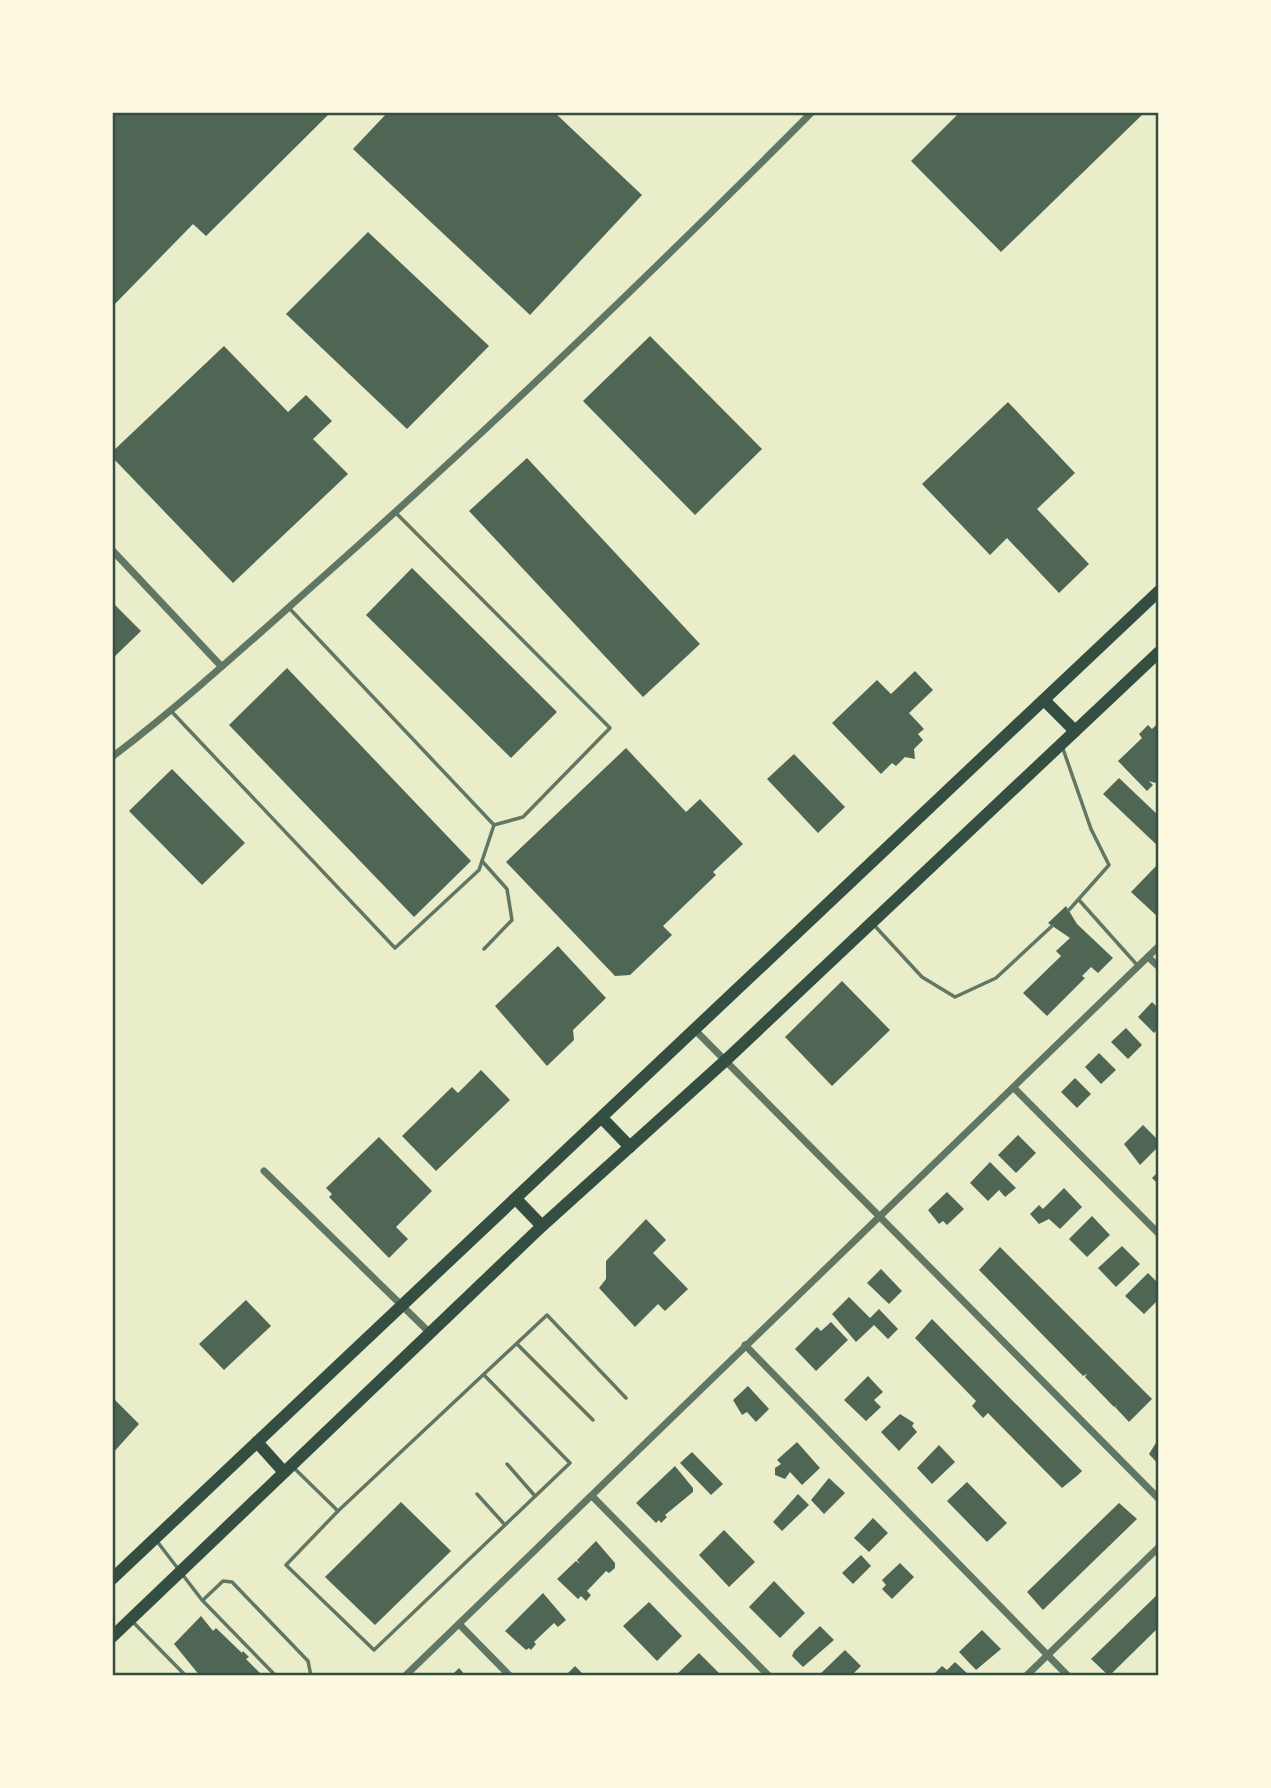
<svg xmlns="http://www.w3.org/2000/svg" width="1271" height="1788" viewBox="0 0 1271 1788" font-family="'Golos Text',sans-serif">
  <rect width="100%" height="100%" fill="#e9edc9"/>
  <g fill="#4f6655">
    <path d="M112,112H327L329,114L206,236L193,224L112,307Z"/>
    <path d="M388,112H554L642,195L530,315L353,149Z"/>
    <path d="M960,112H1145L1001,252L911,161Z"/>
    <path d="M368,232L489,346L407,429L286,314Z"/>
    <path d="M650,336L762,449L695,515L583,401Z"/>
    <path d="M224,346L288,412L306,395L332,421L313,439L348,474L233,583L112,457V452Z"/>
    <path d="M1008,402L1075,473L1037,509L1089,564L1059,593L1007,538L990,555L922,484Z"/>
    <path d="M527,458L700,644L643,697L469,511Z"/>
    <path d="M412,568L557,712L511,758L366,615Z"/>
    <path d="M112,602L141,631L112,659Z"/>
    <path d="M287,668L471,861L414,917L229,725Z"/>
    <path d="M915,671L933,690L909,713L924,729L918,734L923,740L914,749L915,759L905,757L896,766L892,763L881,774L832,723L877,680L891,694Z"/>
    <path d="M1159,722V780L1155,783L1149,781L1153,785L1147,791L1118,761L1142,738L1139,734L1148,725L1152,729Z"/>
    <path d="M626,748L686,812L700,799L743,844L713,872L716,875L663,926L672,935L630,975L615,976L506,862Z"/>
    <path d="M794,754L845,807L818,833L767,779Z"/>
    <path d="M172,769L245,843L202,885L129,811Z"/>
    <path d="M1119,778L1159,816V847L1103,794Z"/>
    <path d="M1159,863V916L1158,917L1131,892Z"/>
    <path d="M1066,906L1077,924L1113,958L1098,973L1091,967L1082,976L1085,978L1047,1016L1023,993L1061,956L1056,951L1070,938L1048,923Z"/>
    <path d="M558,946L606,998L573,1030L574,1040L547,1066L495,1006Z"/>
    <path d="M842,981L890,1030L832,1086L785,1037Z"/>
    <path d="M1152,1002L1159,1009V1028L1154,1033L1138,1017Z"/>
    <path d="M1126,1028L1142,1045L1128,1059L1111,1042Z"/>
    <path d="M1099,1053L1116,1070L1101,1084L1085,1067Z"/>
    <path d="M481,1070L510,1100L436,1171L402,1136L452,1087L458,1093Z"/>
    <path d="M1075,1078L1091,1094L1077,1108L1061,1092Z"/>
    <path d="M1143,1125L1159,1141V1146L1140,1165L1124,1144Z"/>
    <path d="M1018,1135L1036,1153L1016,1173L998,1155Z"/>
    <path d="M379,1137L432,1191L396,1227L408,1239L389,1258L329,1197L332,1194L326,1188Z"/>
    <path d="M990,1162L1016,1188L1005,1197L999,1190L988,1201L970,1183Z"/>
    <path d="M1159,1171V1185L1152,1178Z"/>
    <path d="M1064,1188L1082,1207L1060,1229L1049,1219L1039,1224L1030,1214L1039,1205L1043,1209Z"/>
    <path d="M947,1192L964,1209L947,1225L943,1221L939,1224L928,1210Z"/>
    <path d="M1092,1216L1110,1235L1087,1257L1069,1239Z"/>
    <path d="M646,1219L666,1240L653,1253L688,1289L665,1311L658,1304L635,1327L599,1288L606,1279V1261Z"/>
    <path d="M1122,1246L1140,1264L1116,1287L1098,1268Z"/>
    <path d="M1000,1247L1152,1399L1129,1422L1115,1407L1118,1405L1114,1407L1085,1377L1087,1374L1083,1376L979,1270Z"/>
    <path d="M881,1269L902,1291L889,1304L867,1283Z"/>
    <path d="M1148,1273L1159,1284V1299L1144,1314L1125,1296Z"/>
    <path d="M849,1297L870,1318L879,1309L898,1329L888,1339L874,1325L856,1342L832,1314Z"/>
    <path d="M246,1300L271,1326L224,1370L199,1344Z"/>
    <path d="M932,1319L1082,1471L1078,1475L1062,1488L988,1413L983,1418L972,1406L976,1401L915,1338Z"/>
    <path d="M831,1322L848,1340L816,1371L795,1349L817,1327L821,1331Z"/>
    <path d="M868,1376L883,1392L874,1400L881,1407L866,1421L844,1400Z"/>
    <path d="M748,1386L769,1409L756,1422L747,1412L742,1415L733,1400Z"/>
    <path d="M112,1397L139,1424L112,1454Z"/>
    <path d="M900,1414L914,1423L912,1426L917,1432L899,1451L881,1432Z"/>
    <path d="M1159,1438V1465L1149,1454Z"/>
    <path d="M797,1442L820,1468L802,1485L790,1472L785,1479L775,1475V1468L781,1464L777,1460Z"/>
    <path d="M939,1445L955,1462L932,1484L917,1468Z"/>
    <path d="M692,1452L723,1484L711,1495L680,1463Z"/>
    <path d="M675,1466L693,1488V1492L665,1515L667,1517L661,1523L659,1520L656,1523L636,1503Z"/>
    <path d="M829,1478L845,1493L824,1514L811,1500Z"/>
    <path d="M967,1482L1007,1523L987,1542L947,1501Z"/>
    <path d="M798,1494L809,1505L782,1531L773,1522Z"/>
    <path d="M401,1502L451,1551L375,1625L325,1577Z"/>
    <path d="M1119,1503L1137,1519L1043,1610L1027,1592Z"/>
    <path d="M873,1518L888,1533L869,1552L854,1538Z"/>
    <path d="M724,1530L755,1562L729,1587L699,1555Z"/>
    <path d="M596,1541L615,1563V1568L609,1573L606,1571L587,1591L591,1595L586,1601L581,1596L578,1599L557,1579L576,1561L580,1564L577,1560Z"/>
    <path d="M861,1555L871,1566L853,1584L842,1573Z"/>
    <path d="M900,1563L914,1577L892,1599L882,1589L886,1585L882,1580Z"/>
    <path d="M774,1581L805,1613L780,1638L749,1607Z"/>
    <path d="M543,1593L566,1620L558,1627L554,1623L534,1642L536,1644L531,1650L529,1648L526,1650L505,1631Z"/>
    <path d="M1159,1593V1627L1109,1676L1091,1659Z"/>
    <path d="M649,1602L682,1636L657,1661L623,1626Z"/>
    <path d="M201,1616L213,1631L216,1628L242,1653L243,1651L249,1657L246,1659L263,1676H200L174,1644Z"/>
    <path d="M820,1626L834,1640L803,1667L792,1656L794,1651Z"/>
    <path d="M982,1630L1001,1649L976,1670L959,1652Z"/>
    <path d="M845,1650L861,1666L851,1676H818Z"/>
    <path d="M699,1653L722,1676H675Z"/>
    <path d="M955,1662L970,1676L934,1674L942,1666L947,1670Z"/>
    <path d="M575,1666L585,1676H565Z"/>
    <path d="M459,1668L466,1676H451Z"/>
  </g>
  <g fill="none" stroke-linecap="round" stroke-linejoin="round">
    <g stroke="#617663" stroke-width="3.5">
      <path d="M290,609L494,825L523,817L610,728L396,513"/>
      <path d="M172,712L395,948L479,870L494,825"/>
      <path d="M1062,746L1091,829L1109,865L1069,910"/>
      <path d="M482,861L507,889L512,920L484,949"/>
      <path d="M1079,900L1138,966"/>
      <path d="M873,924L922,977L955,997L996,978L1052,926"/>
      <path d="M517,1344L593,1420"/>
      <path d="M507,1464L535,1496"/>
      <path d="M294,1468L338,1511L547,1315L626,1398"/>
      <path d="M477,1494L505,1525"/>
      <path d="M338,1511L286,1565L374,1650L570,1463L484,1375"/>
      <path d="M156,1540L202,1600L276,1676"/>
      <path d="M203,1600L223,1581L232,1582L308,1661L311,1676"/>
      <path d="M132,1621L186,1676"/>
    </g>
    <g stroke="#617663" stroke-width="7">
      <path d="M112,550L221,666"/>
      <path d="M112,757C187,700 255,637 325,575C493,426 654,271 812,112"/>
      <path d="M1148,957L1159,967"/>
      <path d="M695,1030L1159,1499"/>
      <path d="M1014,1088L1159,1234"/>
      <path d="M264,1171L430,1333"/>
      <path d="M745,1345L1068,1676"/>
      <path d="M592,1496L769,1676"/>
      <path d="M459,1624L510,1676"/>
      <path d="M405,1676L1159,946"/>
      <path d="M1026,1676L1159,1547"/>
    </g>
    <g stroke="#344e41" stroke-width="12">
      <path d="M1044,700L1075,731"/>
      <path d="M602,1118L630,1147"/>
      <path d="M516,1199L542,1226"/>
      <path d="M257,1442L283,1471"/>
      <path d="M112,1579L1159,591"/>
      <path d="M112,1637L542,1226L726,1060L1159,652"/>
    </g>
  </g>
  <rect width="1271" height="1788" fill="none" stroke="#fefae0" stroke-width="228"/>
  <rect x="114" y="114" width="1043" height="1560" fill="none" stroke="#344e41" stroke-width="2.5"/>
</svg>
